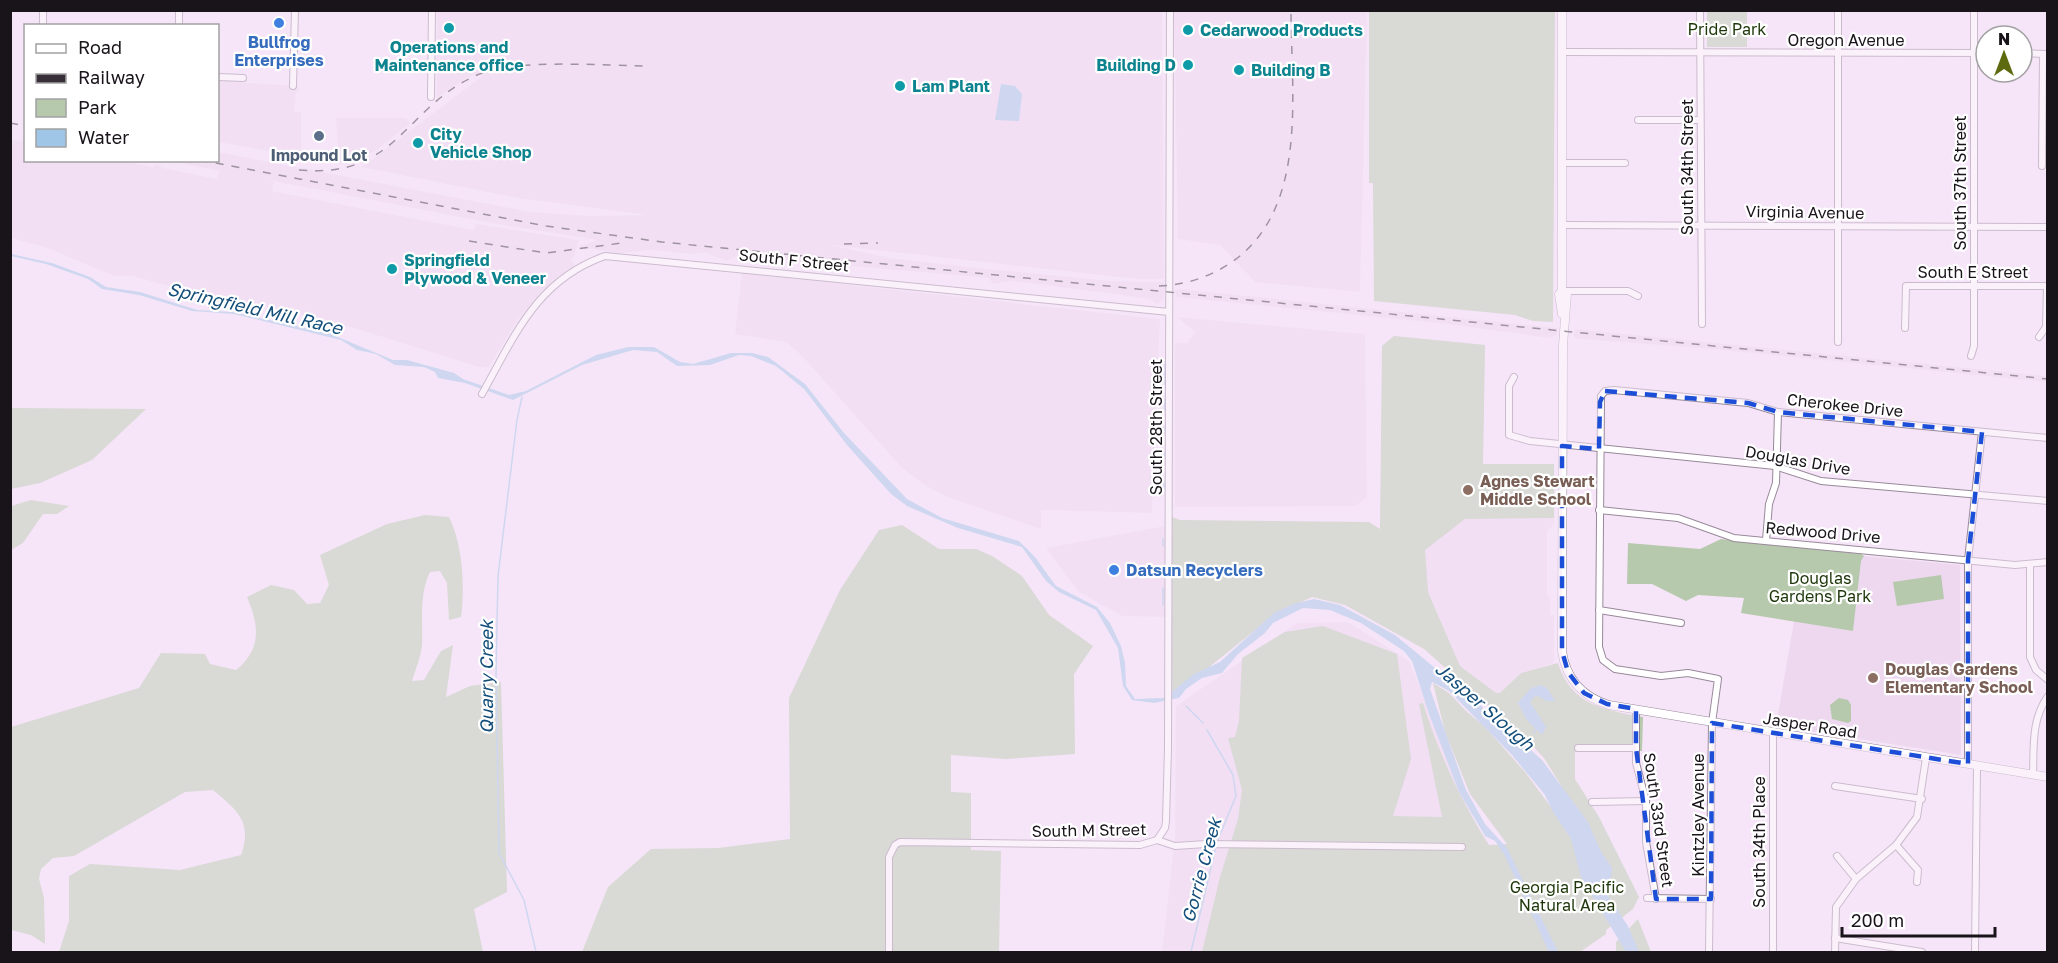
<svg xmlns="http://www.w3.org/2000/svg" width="2058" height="963" viewBox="0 0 2058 963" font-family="'Golos Text',sans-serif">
  <rect width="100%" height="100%" fill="#f6e5f8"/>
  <g fill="#edd8f0">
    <path d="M437,11H1162L1164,279H1136L830,245L890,258L968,267L1112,281L1163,282L1165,287L1164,296L1162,301L1156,304L1150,299L1045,285L1011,281L993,284L988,278L738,256L726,261L707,253L689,254L652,250L619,253L578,247L598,240L491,223L268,180L274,182L272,191L364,209L474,230L476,224L579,240L574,257L571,260L576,266L542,291L517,321L489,367H479L341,324L231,298L209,297L132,276H114L45,247L11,238V139L25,142L26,160L121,161L153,167L157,164L163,168L217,179L220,171L170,161L218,160V152L531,212L590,216L648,215L518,198L362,167L481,77L480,72L467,78L437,98Z"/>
    <path d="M1174,11H1367L1360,292L1255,282L1220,245L1178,239Z"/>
    <path d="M218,81L299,86L298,92H296L294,112H301V157L218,142Z"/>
    <path d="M336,118H406L410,123L377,150L346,165L334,163V151L338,150Z"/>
    <path d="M742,273L1160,319L1152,513L1041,510V529L947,497L926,486L902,468L802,356L786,342L735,334Z"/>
    <path d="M1179,289L1557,328V335L1550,338L1448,324L1176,297L1175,290Z"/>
    <path d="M1177,317L1365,334L1367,497L1356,506L1175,507V343H1187L1195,332Z"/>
    <path d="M1575,329L2047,376V382L1701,348L1578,339L1573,336Z"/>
    <path d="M1394,336L1485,345L1483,464H1554L1555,516L1553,526L1547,530V596H1550V615H1554V663L1521,673L1500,693H1496L1460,666L1428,592L1382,346Z"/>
    <path d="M1165,526L1166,617L1122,616L1079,592L1046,548Z"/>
    <path d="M1864,556L1960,565L1961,755L1776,726L1794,621L1853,631L1861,561Z"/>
    <path d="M1348,622L1409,661L1485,845L1536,952H1162L1175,838L1176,706L1297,623Z"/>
  </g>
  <g fill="#b6c9ac">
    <path d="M1369,11H1555L1553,322L1533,321L1515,315L1374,301L1373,183H1369Z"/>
    <rect x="1707" y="11" width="40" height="36"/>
    <path d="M1394,336L1485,345L1483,464H1554V518L1465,519L1425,550L1428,592L1460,666L1496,693H1500L1521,673L1558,663C1571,705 1604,710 1643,717L1642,751L1575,752V779L1599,817L1639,897L1633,909L1606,930V934L1580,952H1202L1220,877L1238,819L1242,790L1228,738L1235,737L1239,721L1242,658L1285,632L1323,626L1397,654L1411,759L1393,816L1442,817L1419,704L1423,703C1438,752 1461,801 1489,845L1507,844L1470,794L1445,732L1433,683L1449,693L1466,711L1485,727L1525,772L1562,822V787L1544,758L1527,740L1424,649L1345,605L1312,597L1275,614L1172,697V517L1180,520L1369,522L1380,529L1382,346Z"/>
    <path d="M11,408L146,409L92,460L40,483L11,489Z"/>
    <path d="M31,500L69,506L57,514H43L23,543L11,550V506Z"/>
    <path d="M425,515L449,517C463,546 465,586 461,617L449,620L447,583L440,571L430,572C419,594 423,621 422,645C421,657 415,670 412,681L424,680L441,651L453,645L446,697L470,686L501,682L507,892L474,909L483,952H59L69,921V876L90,864L180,870L241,855C253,822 237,810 213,790L185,792L74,856L53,858L41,869L39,879L44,898L45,944L31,935L11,930V727L139,688L161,653L205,654L210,664L236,670C262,649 259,625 247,597L271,585L294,590L307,604L320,603L329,585L320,555L387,524Z"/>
    <path d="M902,525L939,549H976L992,556L1022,576L1049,615L1093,646L1074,674L1075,754L1006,759L951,755V792L971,793V850L1001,851L999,952H582L608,887L651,849L718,848L790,839L789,698L840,590L879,530Z"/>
    <path d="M1721,539L1861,554L1864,556L1861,561L1853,631L1741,613L1744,598L1698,595L1686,601L1652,584H1627L1628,543L1700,549Z"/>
    <path d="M1941,575L1944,599L1897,606L1893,582Z"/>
    <path d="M1839,698L1848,700L1851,705V721L1848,723L1832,719L1830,705Z"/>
    <path d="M1638,919L1651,952H1616V942Z"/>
  </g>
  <g fill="#9fc5e7">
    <path d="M1001,84L1015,86L1022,94L1019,121L995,120Z"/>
    <path d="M11,254L52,263L90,277L106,287L140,292L197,310L233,312L328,333L393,360H407L454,373L463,379L509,395L526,391L596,355L628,347H654L680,362L693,364L731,353H752L768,357L805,384L844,433L907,499L942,518L1019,541L1035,557L1056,586L1097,607L1110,623L1121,646L1125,663L1126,686L1135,699L1164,698L1194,674L1220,662L1274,613L1293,604L1314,599L1340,605L1395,635L1480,705L1542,760L1588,822L1600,850L1612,868L1610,884L1602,887L1628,926L1639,952H1626L1581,877L1571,839L1552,810L1545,795L1512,755L1449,691L1432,682L1430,689L1466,790L1485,824L1507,848L1558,952H1549L1504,854L1495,841L1485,836L1459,792L1429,714L1412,661L1404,651L1361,623L1330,610L1303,608L1273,623L1265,633L1238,654L1222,673L1202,678L1186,689L1179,698L1154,703L1132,700L1123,686L1118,648L1096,610L1059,592L1046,581L1022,547L958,528L907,506L891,494L847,445L804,389L776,366L751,356L739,355L710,365L677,366L657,352L633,350L582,365L513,400L465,383L438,378L435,372L424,367L395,365L376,354L357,350L341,340L234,314L192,311L139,295L102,289L88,279L46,264L11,256Z"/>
    <path d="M1541,685L1547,688L1555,701H1547L1536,695L1530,702L1546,727L1542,735L1527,720L1518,703L1531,688Z"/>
  </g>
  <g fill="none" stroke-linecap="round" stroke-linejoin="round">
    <g stroke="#9fc5e7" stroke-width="1.5">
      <path d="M1165,364V384"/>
      <path d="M522,397L517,420L498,576L496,674L499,853L524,900L536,952"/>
      <path d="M1164,399L1165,411"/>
      <path d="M1164,427V433"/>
      <path d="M1164,458V451"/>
      <path d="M1164,480V490"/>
      <path d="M1163,539V546"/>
      <path d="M1163,588V605"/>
      <path d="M1186,706L1203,723"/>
      <path d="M1207,730L1233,775L1236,796L1217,842"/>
      <path d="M1533,733L1536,729"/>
      <path d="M1523,744L1526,741"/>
      <path d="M1191,952L1216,846"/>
    </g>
    <g stroke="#98899a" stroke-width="8">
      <g id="minor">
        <path d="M179,10V26"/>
        <path d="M1700,10L1702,324"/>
        <path d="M1838,10V342"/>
        <path d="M43,26V10"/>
        <path d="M1562,52L1986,53"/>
        <path d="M2022,53L2045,54"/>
        <path d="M218,77L243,78"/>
        <path d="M293,86L295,10"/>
        <path d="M431,97L432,10"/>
        <path d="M1638,120H1700"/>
        <path d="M1563,163H1625"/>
        <path d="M2042,166L2043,54"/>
        <path d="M1563,225L2048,227"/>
        <path d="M1563,291H1628L1638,296"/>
        <path d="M1905,328L1906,286H2048"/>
        <path d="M2039,337L2046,327L2047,286"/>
        <path d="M1971,356L1974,346V10"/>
        <path d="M1514,377L1509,386V435L1530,441L1775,466L1821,481L2048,501"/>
        <path d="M482,394C515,335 537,280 605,256L1169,312"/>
        <path d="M1599,510L1678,518L1734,538L2015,565L2048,562"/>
        <path d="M1766,540L1769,504L1776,483L1778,412"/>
        <path d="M2030,564V657L2036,670L2048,680"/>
        <path d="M1599,610L1681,623"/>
        <path d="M1636,709V763L1646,801V842L1656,899"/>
        <path d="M1773,732V952"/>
        <path d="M1578,748H1636"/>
        <path d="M1968,764V560L1982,432"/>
        <path d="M2033,775C2034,747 2031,720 2048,696"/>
        <path d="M1835,786L1922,799"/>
        <path d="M1592,802L1646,801"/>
        <path d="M1157,840L1165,828L1166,821L1168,748L1170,10"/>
        <path d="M1896,845L1918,870L1917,882"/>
        <path d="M1837,856L1856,879"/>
        <path d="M1647,898L1711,899"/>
        <path d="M1835,938L1922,952"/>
        <path d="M889,952V857L895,845L900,842L1140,845L1157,840L1175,846L1206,844L1462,847"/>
        <path d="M1709,952L1712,723L1718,679L1688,673L1661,676L1615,669L1603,660L1599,647L1601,396L1605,391L1614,390L1748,403L1778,412L2048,438"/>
        <path d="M1835,952L1836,907L1856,879L1896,845L1917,817L1926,758"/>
        <path d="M1975,952L1977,766"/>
      </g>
    </g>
    <g stroke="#98899a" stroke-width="9">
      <g id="tertiary">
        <path d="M1562,291L1567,294L1563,345L1562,651C1566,679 1583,697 1609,705L2048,777"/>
        <path d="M1562,314L1559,294L1562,291V10"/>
      </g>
    </g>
    <use href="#minor" stroke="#fff" stroke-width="6"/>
    <use href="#tertiary" stroke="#fff" stroke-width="8"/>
    <g stroke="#362f37" stroke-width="1.5" stroke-dasharray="8 8" stroke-linecap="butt">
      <path d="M10,123L26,126"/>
      <path d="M200,160L546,226L662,242L2048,379"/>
      <path d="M299,170C398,179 403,108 477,75C515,58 607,66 650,66"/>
      <path d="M469,241L546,253L622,243"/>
      <path d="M844,244L878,243"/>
      <path d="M1159,286C1185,285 1210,277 1232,262C1309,208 1291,94 1291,10"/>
    </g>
  </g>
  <path d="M0 0H2058V963H0ZM1605,391L1748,403L1778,412L1982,432L1968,560V764L1712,723L1711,899H1656L1636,748V709L1607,704L1584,693L1568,672L1562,651V446L1599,449L1600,402Z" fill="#f6e5f8" fill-opacity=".55" fill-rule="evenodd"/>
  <path fill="none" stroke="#1d4ed8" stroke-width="4.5" stroke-dasharray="12 8" stroke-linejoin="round" d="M1605,391L1748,403L1778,412L1982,432L1968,560V764L1712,723L1711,899H1656L1636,748V709L1607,704L1584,693L1568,672L1562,651V446L1599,449L1600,402Z"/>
  <g fill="#3f7fe0" stroke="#fff" stroke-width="2">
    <circle cx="279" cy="23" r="6"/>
    <circle cx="1114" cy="570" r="6"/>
  </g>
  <g fill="#0f9aa8" stroke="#fff" stroke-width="2">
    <circle cx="449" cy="28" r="6"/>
    <circle cx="1188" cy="30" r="6"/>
    <circle cx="1188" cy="65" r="6"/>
    <circle cx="1239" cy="70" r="6"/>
    <circle cx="900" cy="86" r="6"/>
    <circle cx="418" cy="143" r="6"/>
    <circle cx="392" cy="269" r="6"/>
  </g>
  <circle fill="#5c6f8a" stroke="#fff" stroke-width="2" cx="319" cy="136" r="6"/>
  <g fill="#8d6e63" stroke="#fff" stroke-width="2">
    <circle cx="1468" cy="490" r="6"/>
    <circle cx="1873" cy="678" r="6"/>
  </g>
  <g text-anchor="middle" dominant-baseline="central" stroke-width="4.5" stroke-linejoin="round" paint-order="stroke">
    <g font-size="16" fill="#1e370a" stroke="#fff">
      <text x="1727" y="29">Pride Park</text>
      <text x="1820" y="578">Douglas<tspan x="1820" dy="18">Gardens Park</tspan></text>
      <text x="1567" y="887">Georgia Pacific<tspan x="1567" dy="18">Natural Area</tspan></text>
    </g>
    <g font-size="16" font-weight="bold" fill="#0d838f" stroke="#fff" text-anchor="start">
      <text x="1200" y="30">Cedarwood Products</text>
      <text x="449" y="47" text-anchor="middle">Operations and<tspan x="449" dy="18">Maintenance office</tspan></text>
      <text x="1176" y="65" text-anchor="end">Building D</text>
      <text x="1251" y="70">Building B</text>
      <text x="912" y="86">Lam Plant</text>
      <text x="430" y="134">City<tspan x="430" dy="18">Vehicle Shop</tspan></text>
      <text x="404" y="260">Springfield<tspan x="404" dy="18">Plywood &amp; Veneer</tspan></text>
    </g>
    <g font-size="16" fill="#19131a" stroke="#fff">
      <text x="1846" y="40">Oregon Avenue</text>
      <text transform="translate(1687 167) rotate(-90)">South 34th Street</text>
      <text transform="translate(1960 183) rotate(-90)">South 37th Street</text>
      <text transform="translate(1805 212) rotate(1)">Virginia Avenue</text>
      <text transform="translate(794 260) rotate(6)">South F Street</text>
      <text x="1973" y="272">South E Street</text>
      <text transform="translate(1845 405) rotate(6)">Cherokee Drive</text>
      <text transform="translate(1156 427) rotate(-90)">South 28th Street</text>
      <text transform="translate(1798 460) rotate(10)">Douglas Drive</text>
      <text transform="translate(1823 532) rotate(5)">Redwood Drive</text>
      <text transform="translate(1810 725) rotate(9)">Jasper Road</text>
      <text transform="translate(1698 815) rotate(-90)">Kintzley Avenue</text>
      <text transform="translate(1659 820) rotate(82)">South 33rd Street</text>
      <text transform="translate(1089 830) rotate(-1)">South M Street</text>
      <text transform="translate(1759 842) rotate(-90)">South 34th Place</text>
    </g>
    <g font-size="16" font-weight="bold" fill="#366cbe" stroke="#fff">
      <text x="279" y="42">Bullfrog<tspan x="279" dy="18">Enterprises</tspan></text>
      <text x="1126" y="570" text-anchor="start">Datsun Recyclers</text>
    </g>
    <g font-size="16" font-weight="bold" fill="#4e5e75" stroke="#fff">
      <text x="319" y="155">Impound Lot</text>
    </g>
    <g font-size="16" font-weight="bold" fill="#785e54" stroke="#fff" text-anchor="start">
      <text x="1480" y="481">Agnes Stewart<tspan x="1480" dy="18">Middle School</tspan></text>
      <text x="1885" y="669">Douglas Gardens<tspan x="1885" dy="18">Elementary School</tspan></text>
    </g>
    <g font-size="18" font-style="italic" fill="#134e7a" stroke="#fff">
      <text transform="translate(255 308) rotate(13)">Springfield Mill Race</text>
      <text transform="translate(486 677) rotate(-90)">Quarry Creek</text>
      <text transform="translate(1485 706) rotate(41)">Jasper Slough</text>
      <text transform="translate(1201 870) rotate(-75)">Gorrie Creek</text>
    </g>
  </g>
  <rect width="2058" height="963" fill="none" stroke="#19131a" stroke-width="24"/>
  <rect x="24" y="24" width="195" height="138" fill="#ffffff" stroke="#a3a1a3" stroke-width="1.5"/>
  <rect x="36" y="44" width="30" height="9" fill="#ffffff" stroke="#a3a1a3" stroke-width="1.5"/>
  <text x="78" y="54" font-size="18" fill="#19131a">Road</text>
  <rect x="36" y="74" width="30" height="9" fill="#362f37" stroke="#a3a1a3" stroke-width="1.5"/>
  <text x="78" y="84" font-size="18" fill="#19131a">Railway</text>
  <rect x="36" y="99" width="30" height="18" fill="#b6c9ac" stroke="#a3a1a3" stroke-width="1.5"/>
  <text x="78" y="114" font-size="18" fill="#19131a">Park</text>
  <rect x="36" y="129" width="30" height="18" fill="#9fc5e7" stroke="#a3a1a3" stroke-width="1.5"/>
  <text x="78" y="144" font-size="18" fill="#19131a">Water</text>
  <g transform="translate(2004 54)"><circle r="28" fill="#ffffff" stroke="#a3a1a3" stroke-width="1.5"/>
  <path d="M0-4.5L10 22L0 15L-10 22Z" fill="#5e6a10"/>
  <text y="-9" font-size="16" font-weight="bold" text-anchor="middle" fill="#19131a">N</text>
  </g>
  <path d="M1842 927v9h153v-9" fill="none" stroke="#19131a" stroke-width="3"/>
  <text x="1851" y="927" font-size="18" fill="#19131a" stroke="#ffffff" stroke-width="4.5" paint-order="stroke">200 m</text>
</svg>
